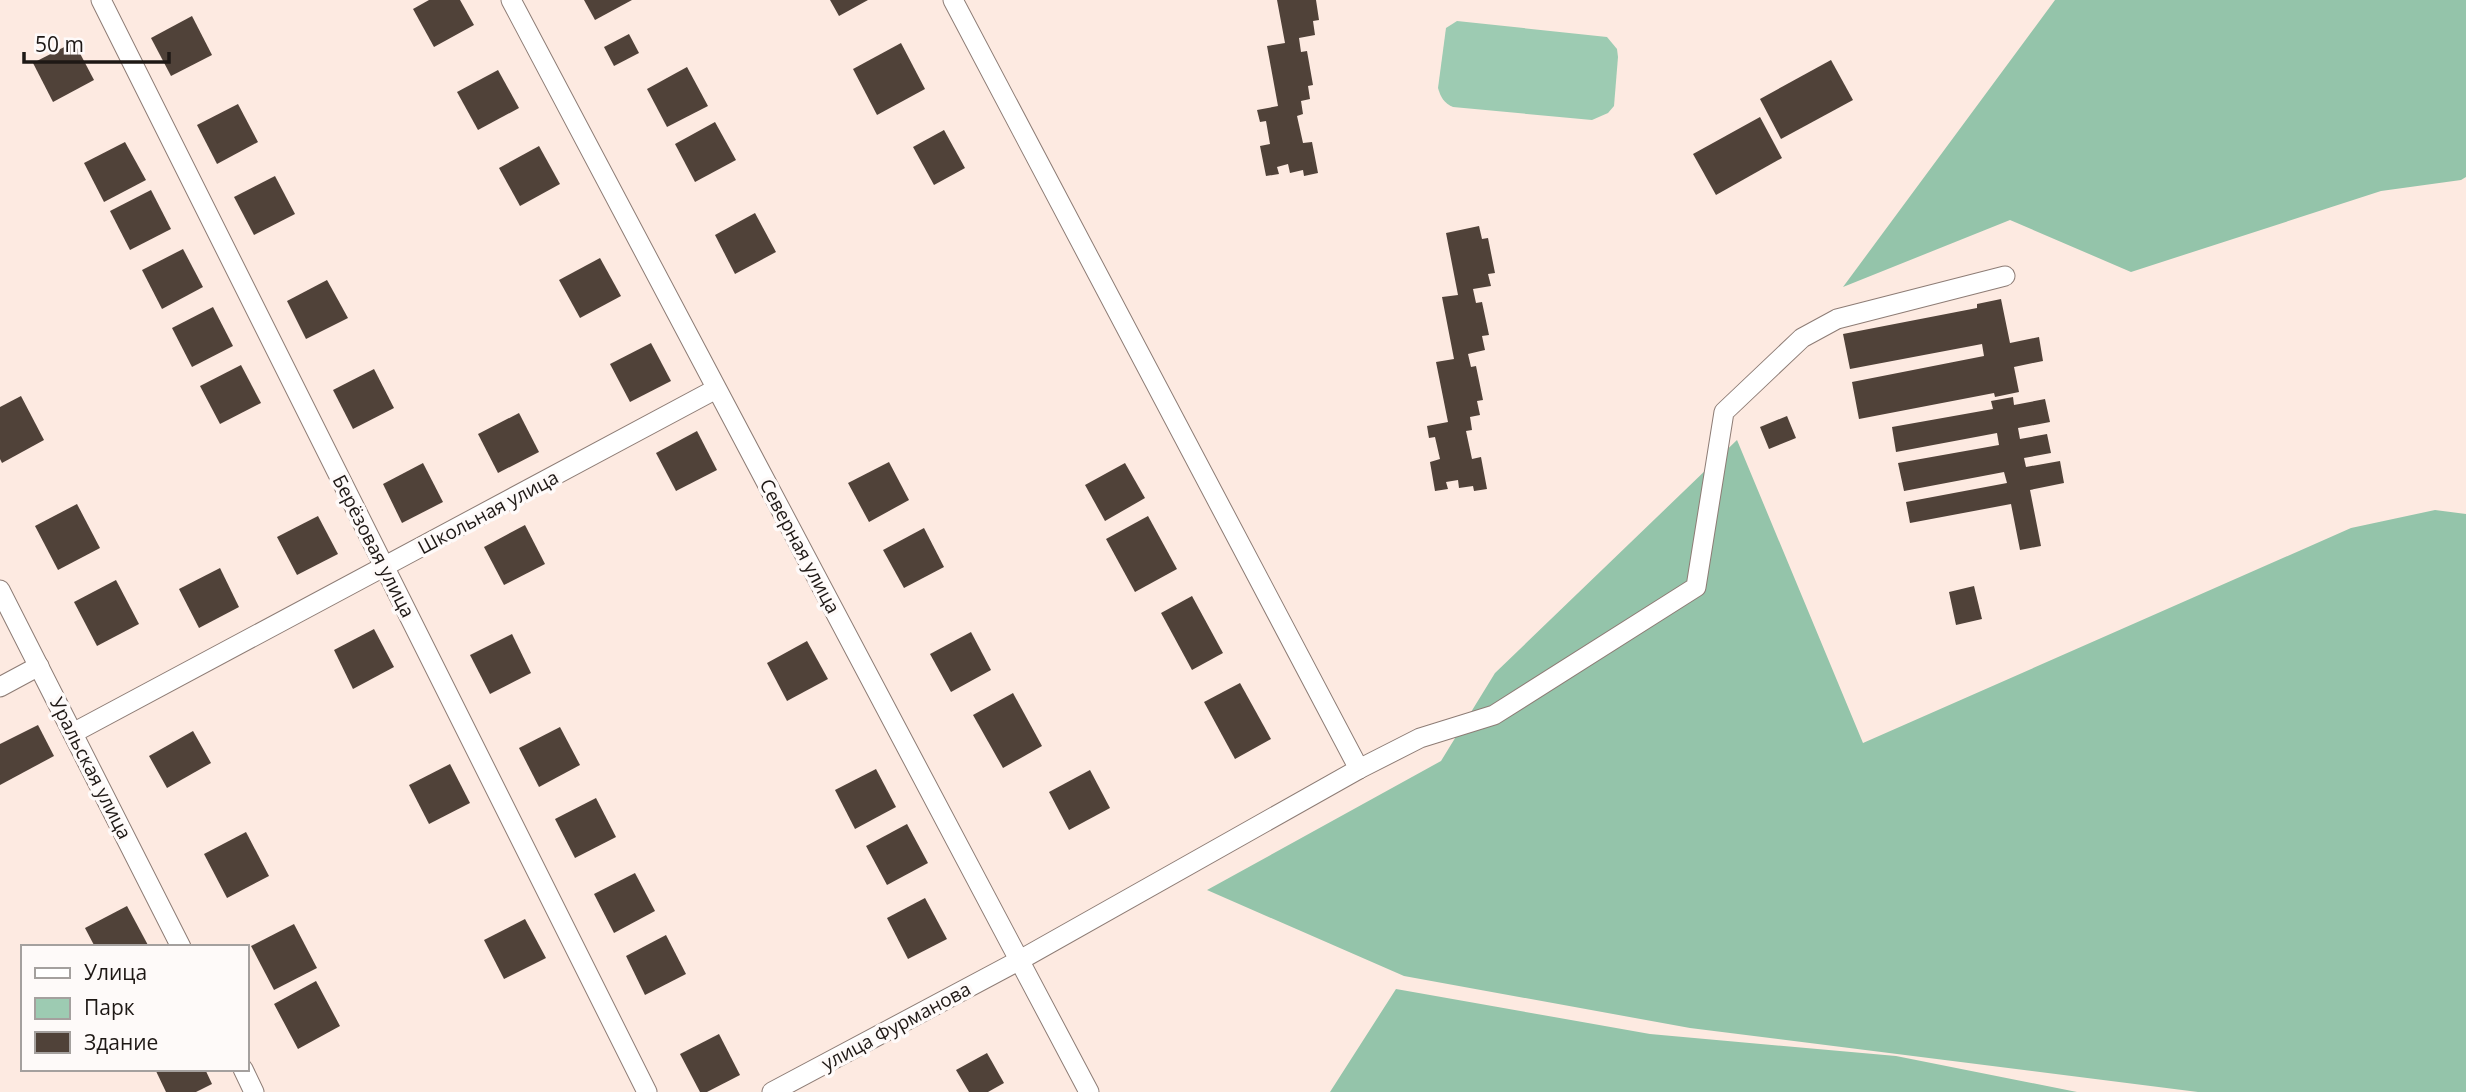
<svg xmlns="http://www.w3.org/2000/svg" width="2466" height="1092" viewBox="0 0 2466 1092" font-family="'Open Sans',sans-serif">
  <rect width="100%" height="100%" fill="#fdeae1"/>
  <path fill="#9dcbb2" d="M1457,21L1607,37L1617,49L1618,57L1614,106L1608,113L1592,120L1453,107C1444,103 1441,98 1438,88L1446,28Z"/>
  <g fill="#94c4aa">
    <path d="M2055,0H2466V177L2461,180L2381,191L2131,272L2010,220L1843,287Z"/>
    <path d="M1737,440L1863,743L2351,528L2435,510L2466,514V1092H2198L1690,1028L1404,976L1207,890L1441,761L1495,673Z"/>
    <path d="M1396,989L1650,1034L1896,1056L2077,1092H1330Z"/>
  </g>
  <g fill="#504239">
    <path d="M429,0H460L474,25L434,47L413,9Z"/>
    <path d="M584,0H632L595,20Z"/>
    <path d="M830,0H868L839,16Z"/>
    <path d="M1277,0H1316L1319,20L1313,21L1315,35L1299,38L1301,52L1307,51L1313,85L1308,86L1310,99L1301,101L1303,114L1297,116L1303,143L1312,142L1318,173L1304,176L1303,170L1290,173L1288,164L1277,167L1279,174L1266,176L1260,146L1270,144L1266,121L1260,122L1257,110L1278,106L1267,46L1285,43Z"/>
    <path d="M192,16L212,55L171,76L151,38Z"/>
    <path d="M629,34L639,53L614,66L604,47Z"/>
    <path d="M74,42L94,80L53,102L33,63Z"/>
    <path d="M901,43L925,89L877,115L853,69Z"/>
    <path d="M1831,60L1853,100L1781,139L1760,99Z"/>
    <path d="M687,67L708,106L667,127L647,89Z"/>
    <path d="M498,70L519,108L478,130L457,92Z"/>
    <path d="M238,104L258,142L217,164L197,125Z"/>
    <path d="M1760,117L1782,158L1716,195L1693,154Z"/>
    <path d="M715,122L736,160L695,182L675,144Z"/>
    <path d="M944,130L965,168L934,185L913,147Z"/>
    <path d="M125,142L146,180L104,202L84,163Z"/>
    <path d="M539,146L560,184L520,206L499,168Z"/>
    <path d="M275,176L295,214L254,235L234,197Z"/>
    <path d="M151,190L171,229L130,250L110,211Z"/>
    <path d="M755,213L776,252L735,274L715,235Z"/>
    <path d="M1479,226L1482,239L1488,238L1495,273L1488,274L1491,286L1473,289L1476,303L1482,302L1489,335L1482,336L1485,350L1468,354L1471,367L1476,366L1483,400L1477,401L1480,415L1470,417L1472,430L1466,431L1472,459L1481,457L1487,489L1474,491L1473,486L1459,488L1458,480L1446,482L1448,489L1435,491L1430,462L1440,459L1435,437L1429,438L1427,426L1448,422L1436,362L1454,359L1442,297L1458,295L1446,233Z"/>
    <path d="M183,249L203,287L162,309L142,270Z"/>
    <path d="M600,258L621,296L580,318L559,280Z"/>
    <path d="M327,280L348,318L306,339L287,301Z"/>
    <path d="M2001,299L2010,343L2039,337L2043,361L2014,367L2019,392L1995,397L1994,393L1859,419L1852,382L1984,356L1982,344L1850,369L1843,334L1977,308V304Z"/>
    <path d="M213,307L233,346L192,367L172,328Z"/>
    <path d="M651,343L671,381L630,402L610,364Z"/>
    <path d="M241,365L261,403L220,424L200,386Z"/>
    <path d="M374,369L394,408L353,429L333,390Z"/>
    <path d="M21,396L44,440L2,463L0,459V407Z"/>
    <path d="M2013,397L2014,405L2045,399L2050,422L2018,428L2020,439L2047,434L2051,453L2024,458L2026,467L2060,461L2064,483L2030,490L2041,546L2020,550L2011,504L1910,523L1906,502L2007,483L2004,472L1904,491L1898,463L1999,445L1997,433L1896,452L1892,427L1993,409L1991,401Z"/>
    <path d="M519,413L539,452L498,473L478,434Z"/>
    <path d="M1787,416L1796,438L1769,449L1760,427Z"/>
    <path d="M697,431L717,470L676,491L656,453Z"/>
    <path d="M889,462L909,500L869,522L848,483Z"/>
    <path d="M423,463L443,502L402,523L383,484Z"/>
    <path d="M1125,463L1145,498L1105,521L1085,485Z"/>
    <path d="M77,504L100,548L58,570L35,526Z"/>
    <path d="M318,516L338,554L297,575L277,537Z"/>
    <path d="M1148,516L1177,569L1135,592L1106,539Z"/>
    <path d="M525,525L545,564L504,585L484,547Z"/>
    <path d="M924,528L944,567L904,588L883,550Z"/>
    <path d="M220,568L239,607L199,628L179,589Z"/>
    <path d="M116,580L139,624L97,646L74,602Z"/>
    <path d="M1974,586L1982,619L1956,625L1949,592Z"/>
    <path d="M1192,596L1223,653L1192,670L1161,613Z"/>
    <path d="M374,629L394,667L353,689L334,650Z"/>
    <path d="M971,632L991,670L951,692L930,654Z"/>
    <path d="M512,634L531,673L490,694L470,655Z"/>
    <path d="M807,641L828,679L787,701L767,663Z"/>
    <path d="M1240,683L1271,739L1235,759L1204,702Z"/>
    <path d="M1013,693L1042,746L1003,768L973,715Z"/>
    <path d="M38,725L54,756L0,785V744Z"/>
    <path d="M560,727L580,765L539,787L519,748Z"/>
    <path d="M193,731L211,763L167,788L149,756Z"/>
    <path d="M450,764L470,803L429,824L409,785Z"/>
    <path d="M876,769L896,807L855,829L835,790Z"/>
    <path d="M1090,770L1110,808L1069,830L1049,792Z"/>
    <path d="M596,798L616,837L575,858L555,819Z"/>
    <path d="M907,824L928,863L887,885L866,846Z"/>
    <path d="M246,832L269,876L227,898L204,854Z"/>
    <path d="M635,873L655,911L614,933L594,894Z"/>
    <path d="M925,898L947,939L908,959L887,918Z"/>
    <path d="M127,906L149,947H95L85,928Z"/>
    <path d="M525,919L546,958L504,979L484,940Z"/>
    <path d="M294,924L317,968L274,990L251,946Z"/>
    <path d="M666,935L686,974L645,995L626,956Z"/>
    <path d="M316,981L340,1026L298,1049L274,1004Z"/>
    <path d="M719,1034L740,1075L707,1092H700L680,1054Z"/>
    <path d="M987,1053L1004,1083L988,1092H969L956,1070Z"/>
    <path d="M155,1069H205L212,1084L196,1092H166Z"/>
  </g>
  <g fill="none" stroke-linecap="round" stroke-linejoin="round">
    <g stroke="#8d7c75" stroke-width="21">
      <g id="street">
        <path d="M101,0L647,1092"/>
        <path d="M511,0L1089,1092"/>
        <path d="M953,0L1359,769"/>
        <path d="M0,590L181,947"/>
        <path d="M0,687L39,666"/>
        <path d="M73,733L716,389"/>
        <path d="M243,1069L254,1092"/>
        <path d="M772,1092L1020,960L1359,769L1420,738L1494,715L1696,587L1724,412L1802,338L1837,319L2005,276"/>
      </g>
    </g>
    <use href="#street" stroke="#fff" stroke-width="19"/>
  </g>
  <g text-anchor="middle" dominant-baseline="central" stroke-width="7" stroke-linejoin="round" paint-order="stroke">
    <g font-size="19" fill="#1e1815" stroke="#fefaf9">
      <text transform="translate(488 512) rotate(-28)">Школьная улица</text>
      <text transform="translate(374 546) rotate(63)">Берёзовая улица</text>
      <text transform="translate(800 546) rotate(62)">Северная улица</text>
      <text transform="translate(91 768) rotate(63)">Уральская улица</text>
      <text transform="translate(896 1026) rotate(-28)">улица Фурманова</text>
    </g>
  </g>
  <rect x="21" y="945" width="228" height="126" fill="#fefaf9" stroke="#a4a09e" stroke-width="2"/>
  <rect x="35" y="968" width="35" height="10" fill="#ffffff" stroke="#a4a09e" stroke-width="2"/>
  <text x="84" y="980" font-size="21" fill="#1e1815">Улица</text>
  <rect x="35" y="998" width="35" height="21" fill="#9dcbb2" stroke="#a4a09e" stroke-width="2"/>
  <text x="84" y="1015" font-size="21" fill="#1e1815">Парк</text>
  <rect x="35" y="1032" width="35" height="21" fill="#504239" stroke="#a4a09e" stroke-width="2"/>
  <text x="84" y="1050" font-size="21" fill="#1e1815">Здание</text>
  <path d="M24 52v10h145v-10" fill="none" stroke="#1e1815" stroke-width="3.5"/>
  <text x="35" y="52" font-size="21" fill="#1e1815" stroke="#fefaf9" stroke-width="5" paint-order="stroke">50 m</text>
</svg>
